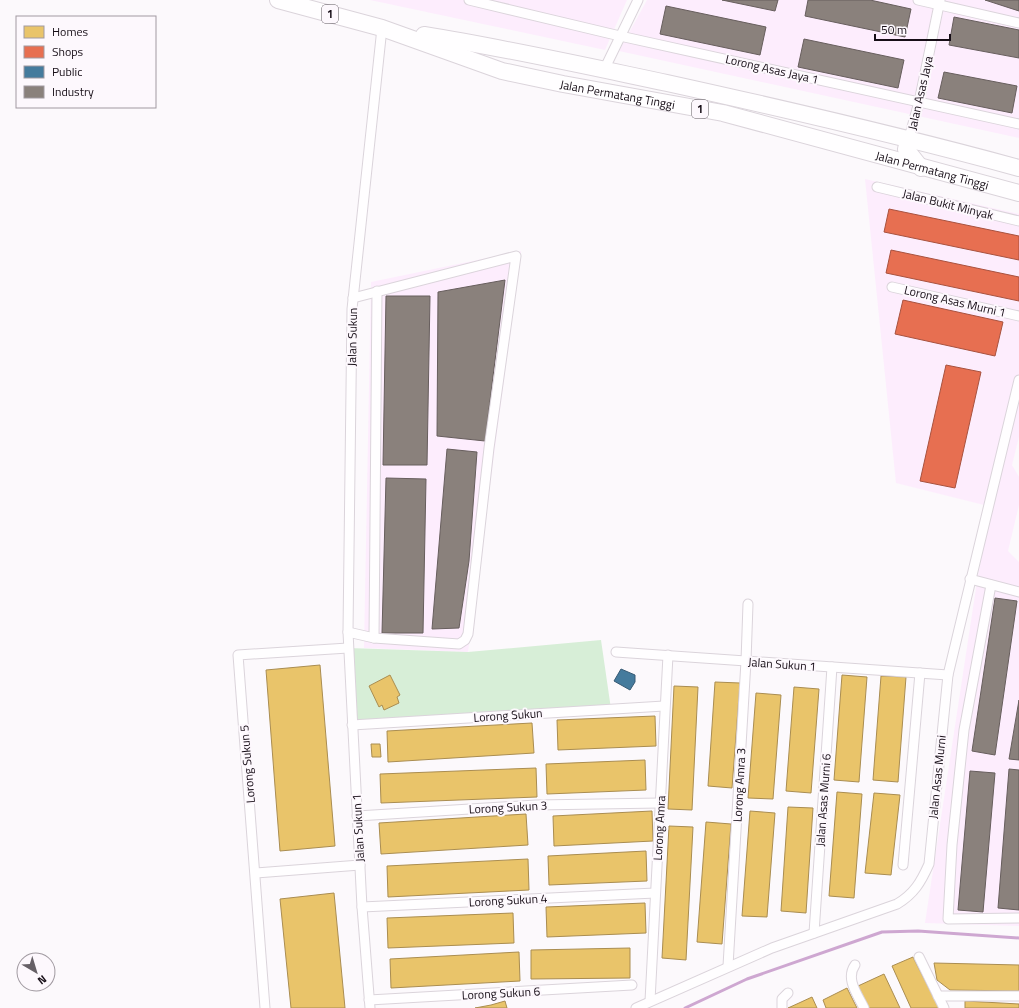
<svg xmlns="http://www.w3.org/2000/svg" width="1019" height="1008" viewBox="0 0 1019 1008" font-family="'Titillium Web',sans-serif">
  <rect width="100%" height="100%" fill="#fcf9fc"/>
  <g fill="#fdedfd">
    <path d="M370,0H627L605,50Z"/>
    <path d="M647,0H1019V138L619,51Z"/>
    <path d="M865,179L1019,214V437L1012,465L1019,477V505L1008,551L1019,562V926L925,923L978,575L992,507L896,483Z"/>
    <path d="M521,251L468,652L364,648L371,282Z"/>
  </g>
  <path fill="#d7eed7" d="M601,640L611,709L352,725L348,648L468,652Z"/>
  <g fill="#e9c46a" stroke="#aa8d51">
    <path d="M320,665L335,846L280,851L266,670Z"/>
    <path d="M390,675L400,695L397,697L399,703L384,710L382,705L379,707L369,686Z"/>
    <path d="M842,675L867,677L859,782L834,780Z"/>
    <path d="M881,676L906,677L898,782L873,780Z"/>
    <path d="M715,682L740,683L732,788L708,786Z"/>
    <path d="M674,686L698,687L692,810L668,809Z"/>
    <path d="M794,687L819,689L811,793L786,791Z"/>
    <path d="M756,693L781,695L773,799L748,798Z"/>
    <path d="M655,716L656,746L558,750L557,720Z"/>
    <path d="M532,723L534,753L388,762L387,731Z"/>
    <path d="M371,744H380L381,757H372Z"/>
    <path d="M645,760L646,790L547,794L546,764Z"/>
    <path d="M536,768L537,797L381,803L380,774Z"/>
    <path d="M837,792L862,794L854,898L829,896Z"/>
    <path d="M874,793L900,795L891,875L865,873Z"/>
    <path d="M788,807L813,808L806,913L781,911Z"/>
    <path d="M652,811L653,841L554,846L553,816Z"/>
    <path d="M750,811L775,813L767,917L742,916Z"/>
    <path d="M526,814L528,845L381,854L379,823Z"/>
    <path d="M706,822L731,824L722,944L697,942Z"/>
    <path d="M669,826L693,827L686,960L662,958Z"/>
    <path d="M646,851L647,881L549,885L548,856Z"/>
    <path d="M528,859L529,890L388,897L387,866Z"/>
    <path d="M334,893L345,1008H291L280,899Z"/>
    <path d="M645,903L646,933L547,937L546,907Z"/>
    <path d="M513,913L514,943L388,948L387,918Z"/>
    <path d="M630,948V978L531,979V950Z"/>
    <path d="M519,952L520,981L391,988L390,959Z"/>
    <path d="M913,957L939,1008H911L892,966Z"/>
    <path d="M934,963L1019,965V991L950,990L937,980Z"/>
    <path d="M884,974L900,1008H868L858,986Z"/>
    <path d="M847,988L857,1008H826L823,1000Z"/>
    <path d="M812,997L817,1008H788L799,1003Z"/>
    <path d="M505,1001L507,1008H475L491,1005Z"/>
    <path d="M965,1001L1019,1004V1008H965Z"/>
  </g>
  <g fill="#e76f51" stroke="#a8523f">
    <path d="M889,209L1019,236V260L884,232Z"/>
    <path d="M891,250L1019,277V301L886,273Z"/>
    <path d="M903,300L1003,322L995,356L895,334Z"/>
    <path d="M946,365L981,372L955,488L920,481Z"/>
  </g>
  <path fill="#457b9d" stroke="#375a74" d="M621,669L635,675V682L630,690L614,681Z"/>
  <g fill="#8a817c" stroke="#675e5d">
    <path d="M722,0H778L775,11Z"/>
    <path d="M808,0H870L911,9L905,37L805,16Z"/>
    <path d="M985,0H1019V11Z"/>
    <path d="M666,6L766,27L760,55L660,34Z"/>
    <path d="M954,17L1019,30V58L949,45Z"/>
    <path d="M804,39L904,60L898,88L798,67Z"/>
    <path d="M944,72L1017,86L1012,113L938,98Z"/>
    <path d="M505,280L485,441L437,436L438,292Z"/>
    <path d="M386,296H430L427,465H383Z"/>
    <path d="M447,449L477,452L469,561L459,628L432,629Z"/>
    <path d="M386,478L426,479L423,633H382Z"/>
    <path d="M995,598L1017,601L995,755L972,751Z"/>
    <path d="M1019,700V760L1009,759Z"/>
    <path d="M1009,769L1019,770V910L998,908Z"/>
    <path d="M970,771L995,773L983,912L958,910Z"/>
  </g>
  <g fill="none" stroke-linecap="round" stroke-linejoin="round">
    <path stroke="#cea7d1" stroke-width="3" d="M685,1008L747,979L882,932L918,931L1019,938"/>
    <g stroke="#dbd4db" stroke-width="11">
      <g id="street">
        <path d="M469,0L620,36L1019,124"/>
        <path d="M918,0L1019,23"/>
        <path d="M604,70L638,0"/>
        <path d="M909,138L919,102L940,0"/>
        <path d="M877,187L1019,221"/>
        <path d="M892,287L1019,316"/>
        <path d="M970,579L1019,592"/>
        <path d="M991,585L964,730L952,845L948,919L1019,918"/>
        <path d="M348,632L374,638L459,644L465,640L468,634L489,448L516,256L353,298"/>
        <path d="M374,638L377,291"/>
        <path d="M616,652L948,675"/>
        <path d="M352,725L664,706"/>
        <path d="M357,816L536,805L660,803"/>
        <path d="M903,865L920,673"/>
        <path d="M256,873L360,865"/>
        <path d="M362,907L655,893"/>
        <path d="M814,933L832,667"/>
        <path d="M919,957L944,1008"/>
        <path d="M855,965C845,979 858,995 864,1008"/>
        <path d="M728,966L746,661L748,604"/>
        <path d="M938,996H1019"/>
        <path d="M369,1000L632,985"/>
        <path d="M650,1001L668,655"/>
        <path d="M265,1008L238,655L348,648"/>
        <path d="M370,1008L362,907L348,632L352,309L382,28"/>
        <path d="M636,1008L772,948L897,904C914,894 921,882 929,864L948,675L1019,380"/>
        <path d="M782,1008V999L788,993"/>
      </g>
    </g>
    <g stroke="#dbd4db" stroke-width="18">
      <g id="highway">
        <path id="s1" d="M278,0L382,28L502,71L563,84L723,113L1019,193"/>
        <path d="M424,35C505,48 586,66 667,83C785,109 902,136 1019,168"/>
        <path d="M909,138L906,149L921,168"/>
      </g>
    </g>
    <use href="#street" stroke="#fffeff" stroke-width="9"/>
    <use href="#highway" stroke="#fffeff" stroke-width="16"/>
  </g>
  <g text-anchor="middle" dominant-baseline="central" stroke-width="4" stroke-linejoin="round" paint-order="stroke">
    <g fill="#fdf8fd" stroke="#5b545b" stroke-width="1">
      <rect x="322" y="5" width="16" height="18" rx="3"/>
      <rect x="692" y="100" width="16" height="18" rx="3"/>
    </g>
    <g font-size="11" font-weight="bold" fill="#160d16">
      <text x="330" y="14">1</text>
      <text x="700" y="109">1</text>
    </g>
    <g font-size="12" fill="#160d16" stroke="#fdf8fd">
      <text transform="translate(772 69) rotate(13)">Lorong Asas Jaya 1</text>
      <text transform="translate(920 93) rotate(-77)">Jalan Asas Jaya</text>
      <text stroke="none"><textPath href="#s1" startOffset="353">Jalan Permatang Tinggi</textPath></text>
      <text stroke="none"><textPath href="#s1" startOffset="677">Jalan Permatang Tinggi</textPath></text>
      <text transform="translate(948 204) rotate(14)">Jalan Bukit Minyak</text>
      <text transform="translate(955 301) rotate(13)">Lorong Asas Murni 1</text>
      <text transform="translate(352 337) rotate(-89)">Jalan Sukun</text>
      <text transform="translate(782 664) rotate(4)">Jalan Sukun 1</text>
      <text transform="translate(508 715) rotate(-4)">Lorong Sukun</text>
      <text transform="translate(247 764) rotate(-95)">Lorong Sukun 5</text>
      <text transform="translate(937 777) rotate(-84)">Jalan Asas Murni</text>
      <text transform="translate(739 785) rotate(-87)">Lorong Amra 3</text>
      <text transform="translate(823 800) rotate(-86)">Jalan Asas Murni 6</text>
      <text transform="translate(508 807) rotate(-3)">Lorong Sukun 3</text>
      <text transform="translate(358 828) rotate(-93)">Jalan Sukun 1</text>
      <text transform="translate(659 828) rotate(-87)">Lorong Amra</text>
      <text transform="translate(508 900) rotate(-3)">Lorong Sukun 4</text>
      <text transform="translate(501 993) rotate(-3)">Lorong Sukun 6</text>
    </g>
  </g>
  <rect x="16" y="16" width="140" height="92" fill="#fdf8fd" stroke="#a19aa1"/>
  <rect x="24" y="26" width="20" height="12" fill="#e9c46a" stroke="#a19aa1"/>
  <text x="52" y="36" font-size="12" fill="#160d16">Homes</text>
  <rect x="24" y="46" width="20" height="12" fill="#e76f51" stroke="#a19aa1"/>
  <text x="52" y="56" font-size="12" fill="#160d16">Shops</text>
  <rect x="24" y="66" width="20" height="12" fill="#457b9d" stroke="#a19aa1"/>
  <text x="52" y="76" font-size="12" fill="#160d16">Public</text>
  <rect x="24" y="86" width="20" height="12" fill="#8a817c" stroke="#a19aa1"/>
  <text x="52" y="96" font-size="12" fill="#160d16">Industry</text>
  <g transform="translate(36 972) rotate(142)"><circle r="19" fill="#fdf8fd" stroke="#a19aa1"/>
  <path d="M0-3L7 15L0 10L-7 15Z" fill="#666066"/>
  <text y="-6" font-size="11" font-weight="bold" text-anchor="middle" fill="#160d16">N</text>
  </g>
  <path d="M875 34v6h75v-6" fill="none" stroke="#160d16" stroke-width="2"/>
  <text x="881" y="34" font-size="12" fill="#160d16" stroke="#fdf8fd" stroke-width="3" paint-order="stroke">50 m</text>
</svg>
